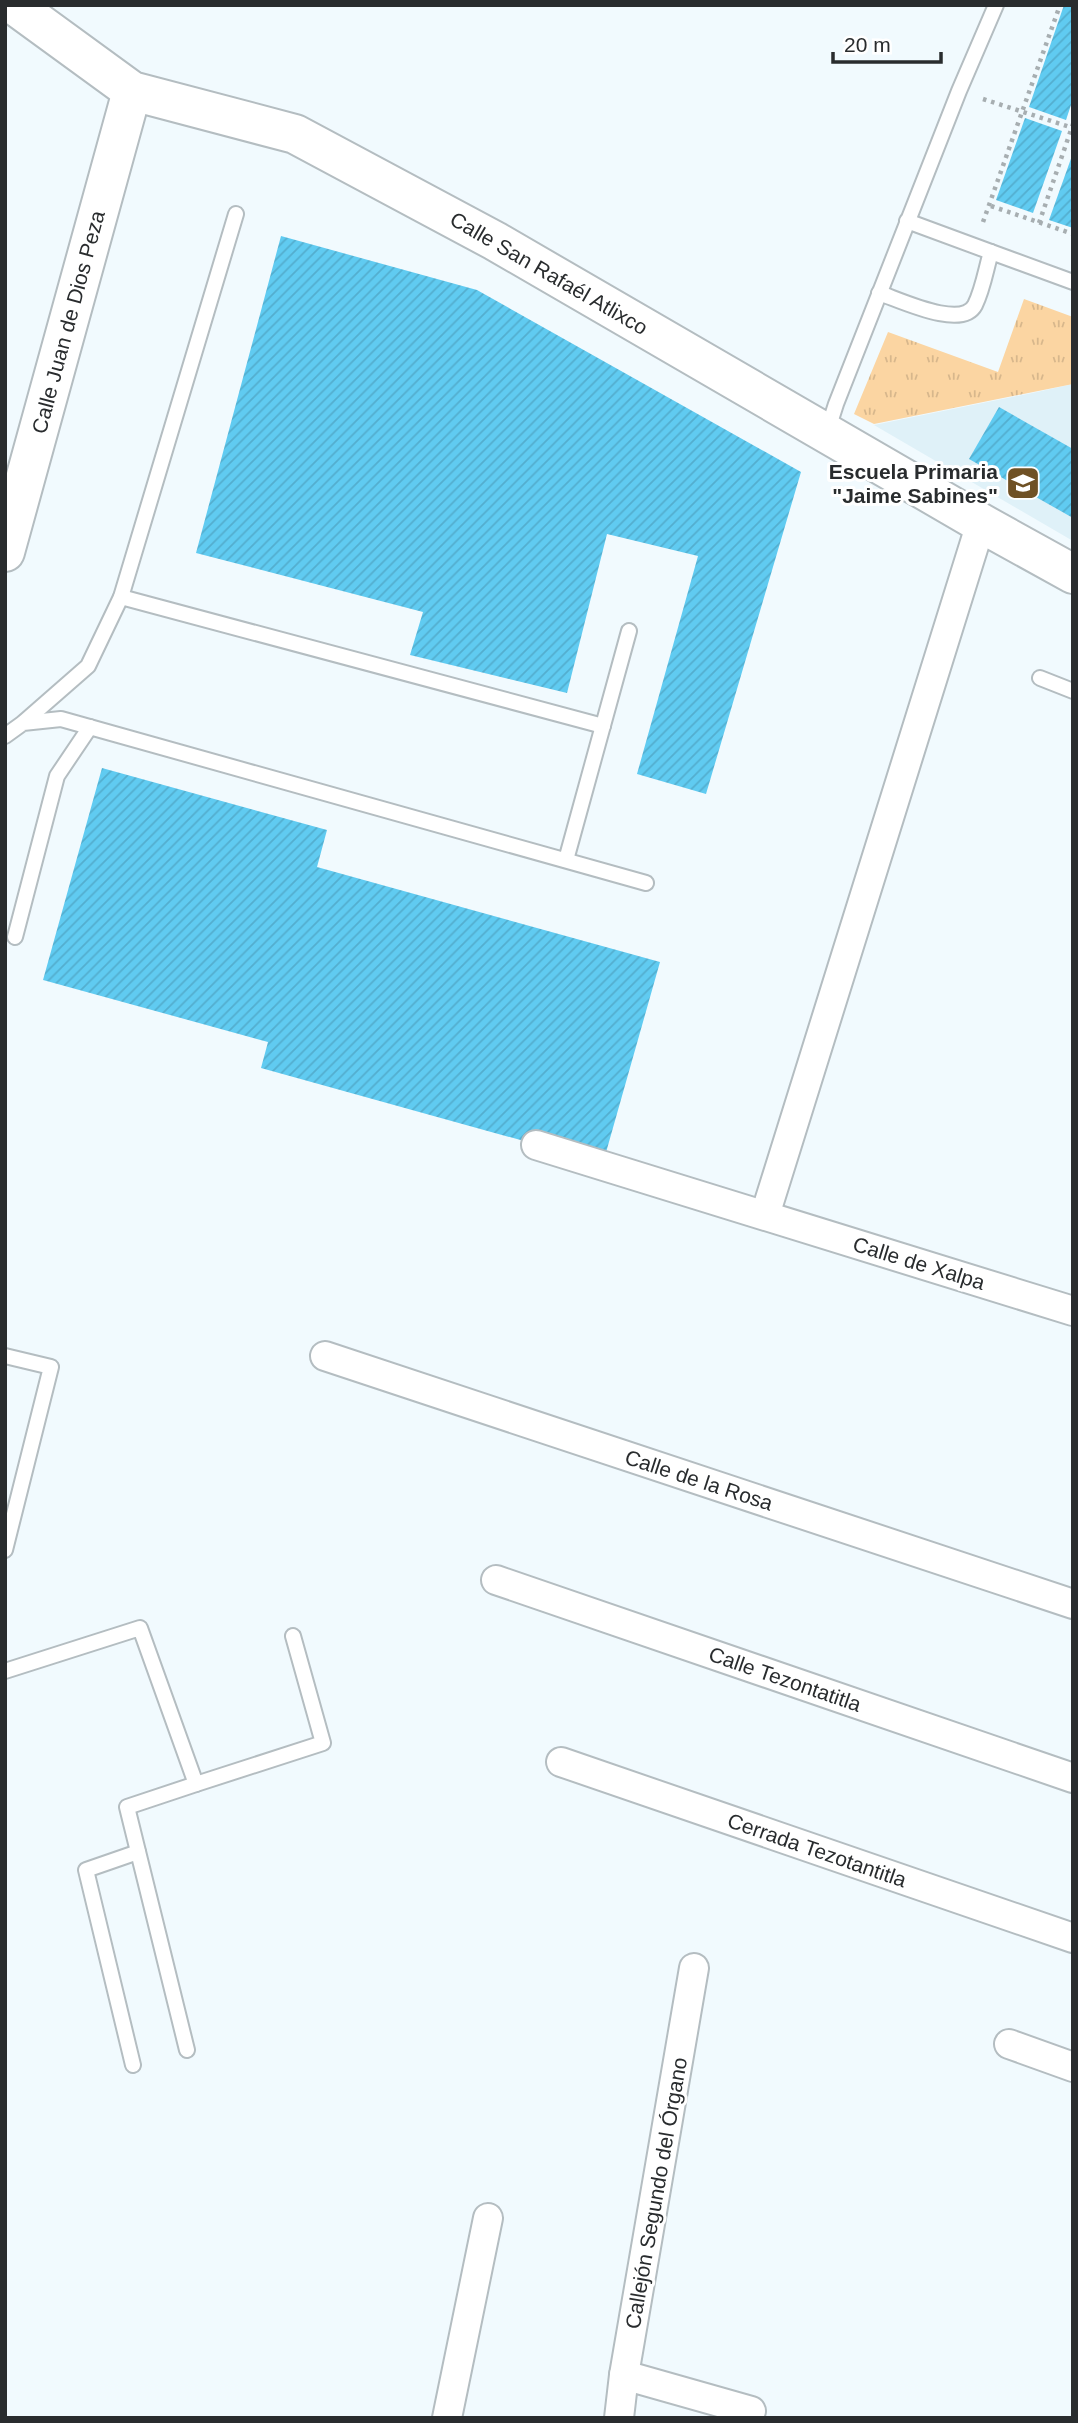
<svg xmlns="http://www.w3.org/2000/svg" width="1078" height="2423" viewBox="0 0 1078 2423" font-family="Helvetica,sans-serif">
  <defs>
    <pattern id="grass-tufts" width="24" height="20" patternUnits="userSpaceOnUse" patternTransform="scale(1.75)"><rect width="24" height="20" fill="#fbd5a2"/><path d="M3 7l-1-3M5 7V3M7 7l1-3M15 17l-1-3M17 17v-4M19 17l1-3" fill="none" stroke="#d7b78c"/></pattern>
    <pattern id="building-hatch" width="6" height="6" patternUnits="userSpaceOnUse" patternTransform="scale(1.75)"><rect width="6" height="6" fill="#60cbf1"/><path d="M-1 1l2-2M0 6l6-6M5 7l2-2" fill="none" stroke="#53aecf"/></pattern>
  </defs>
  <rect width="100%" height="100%" fill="#f1fafe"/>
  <path fill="#dff1f8" d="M1073,384V541L874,425L1037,392Z"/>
  <path fill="url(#grass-tufts)" d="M1024,299L1073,317V384L874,424L854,414L888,332L998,372Z"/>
  <g fill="url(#building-hatch)">
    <path d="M1064,5H1073V99L1066,120L1029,107Z"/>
    <path d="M1025,118L1062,131L1033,213L996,200Z"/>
    <path d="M1073,153V228L1049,220Z"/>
    <path d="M281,236L477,290L801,472L706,794L637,774L698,556L607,534L567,693L410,655L423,612L196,553Z"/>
    <path d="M999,407L1073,449V518L969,459Z"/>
    <path d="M102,768L327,830L317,867L660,962L603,1163L261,1068L268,1042L43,980Z"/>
  </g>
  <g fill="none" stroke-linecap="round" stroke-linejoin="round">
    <g stroke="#b4bdc1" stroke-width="18">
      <g id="lane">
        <path d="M907,221L991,252"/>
        <path d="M879,293C900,300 962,330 975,305C983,289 986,269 991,252L1073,282"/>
        <path d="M827,432L836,404L959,91L996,5"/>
        <path d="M121,597L603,726"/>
        <path d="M1040,678L1073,691"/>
        <path d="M24,722L88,666L121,597L236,214"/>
        <path d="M5,736L23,723L61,719L646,883"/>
        <path d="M566,860L629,631"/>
        <path d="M15,937L57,776L90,727"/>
        <path d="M5,1356L51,1367L5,1550"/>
        <path d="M5,1671L140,1628L196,1784L127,1807L187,2050"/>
        <path d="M196,1784L323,1743L293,1636"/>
        <path d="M133,2065L86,1870L138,1852"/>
      </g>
    </g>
    <g stroke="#b4bdc1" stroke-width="32">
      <g id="street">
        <path d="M536,1145L1073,1311"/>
        <path d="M765,1215L981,523"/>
        <path d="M325,1356L1073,1604"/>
        <path d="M496,1580L1073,1778"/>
        <path d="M561,1762L1073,1938"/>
        <path d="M1009,2044L1073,2067"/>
        <path d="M624,2375L751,2411"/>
        <path d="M447,2418L488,2218"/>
        <path d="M619,2418L624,2375L694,1968"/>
      </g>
    </g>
    <g stroke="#b4bdc1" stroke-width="42">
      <g id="secondary">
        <path d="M14,5L132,91L295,134L495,241L981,523L1073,574"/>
        <path d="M5,552L132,91"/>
      </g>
    </g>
    <g stroke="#a7aeb1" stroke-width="4.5" stroke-dasharray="3.5 5" stroke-linecap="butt">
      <path d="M983,99L1073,128"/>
      <path d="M991,206L1073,234"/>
      <path d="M983,222L1060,5"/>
      <path d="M1039,223L1073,124"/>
    </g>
    <use href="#lane" stroke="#fff" stroke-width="14"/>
    <use href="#street" stroke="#fff" stroke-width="28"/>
    <use href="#secondary" stroke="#fff" stroke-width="38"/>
  </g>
  <defs>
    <g id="school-square" transform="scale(1.75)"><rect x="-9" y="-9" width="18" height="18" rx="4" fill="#6f5125" stroke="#fff"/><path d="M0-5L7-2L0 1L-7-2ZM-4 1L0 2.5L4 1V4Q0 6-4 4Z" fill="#fff"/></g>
  </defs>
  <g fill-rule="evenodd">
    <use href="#school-square" x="1023" y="483"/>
  </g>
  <g text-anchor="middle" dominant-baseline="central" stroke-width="6" stroke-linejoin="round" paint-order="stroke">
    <g font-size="21" fill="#292c2e" stroke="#fff">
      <text transform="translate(549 273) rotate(30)">Calle San Rafaél Atlixco</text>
      <text transform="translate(68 322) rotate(-75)">Calle Juan de Dios Peza</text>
      <text transform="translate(919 1263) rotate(17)">Calle de Xalpa</text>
      <text transform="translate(699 1480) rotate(18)">Calle de la Rosa</text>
      <text transform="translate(785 1679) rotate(19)">Calle Tezontatitla</text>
      <text transform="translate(817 1850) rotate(19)">Cerrada Tezotantitla</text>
      <text transform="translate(656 2193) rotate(-80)">Callejón Segundo del Órgano</text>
    </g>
    <g font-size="21" font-weight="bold" fill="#292c2e" stroke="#fff" text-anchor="end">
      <text x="998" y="471">Escuela Primaria<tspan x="998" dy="24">"Jaime Sabines"</tspan></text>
    </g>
  </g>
  <rect width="1078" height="2423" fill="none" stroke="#292c2e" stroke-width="14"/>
  <path d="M833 52v10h108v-10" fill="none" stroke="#292c2e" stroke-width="3.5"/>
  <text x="844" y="52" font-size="21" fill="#292c2e" stroke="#ffffff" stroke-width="5" paint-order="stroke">20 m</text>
</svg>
